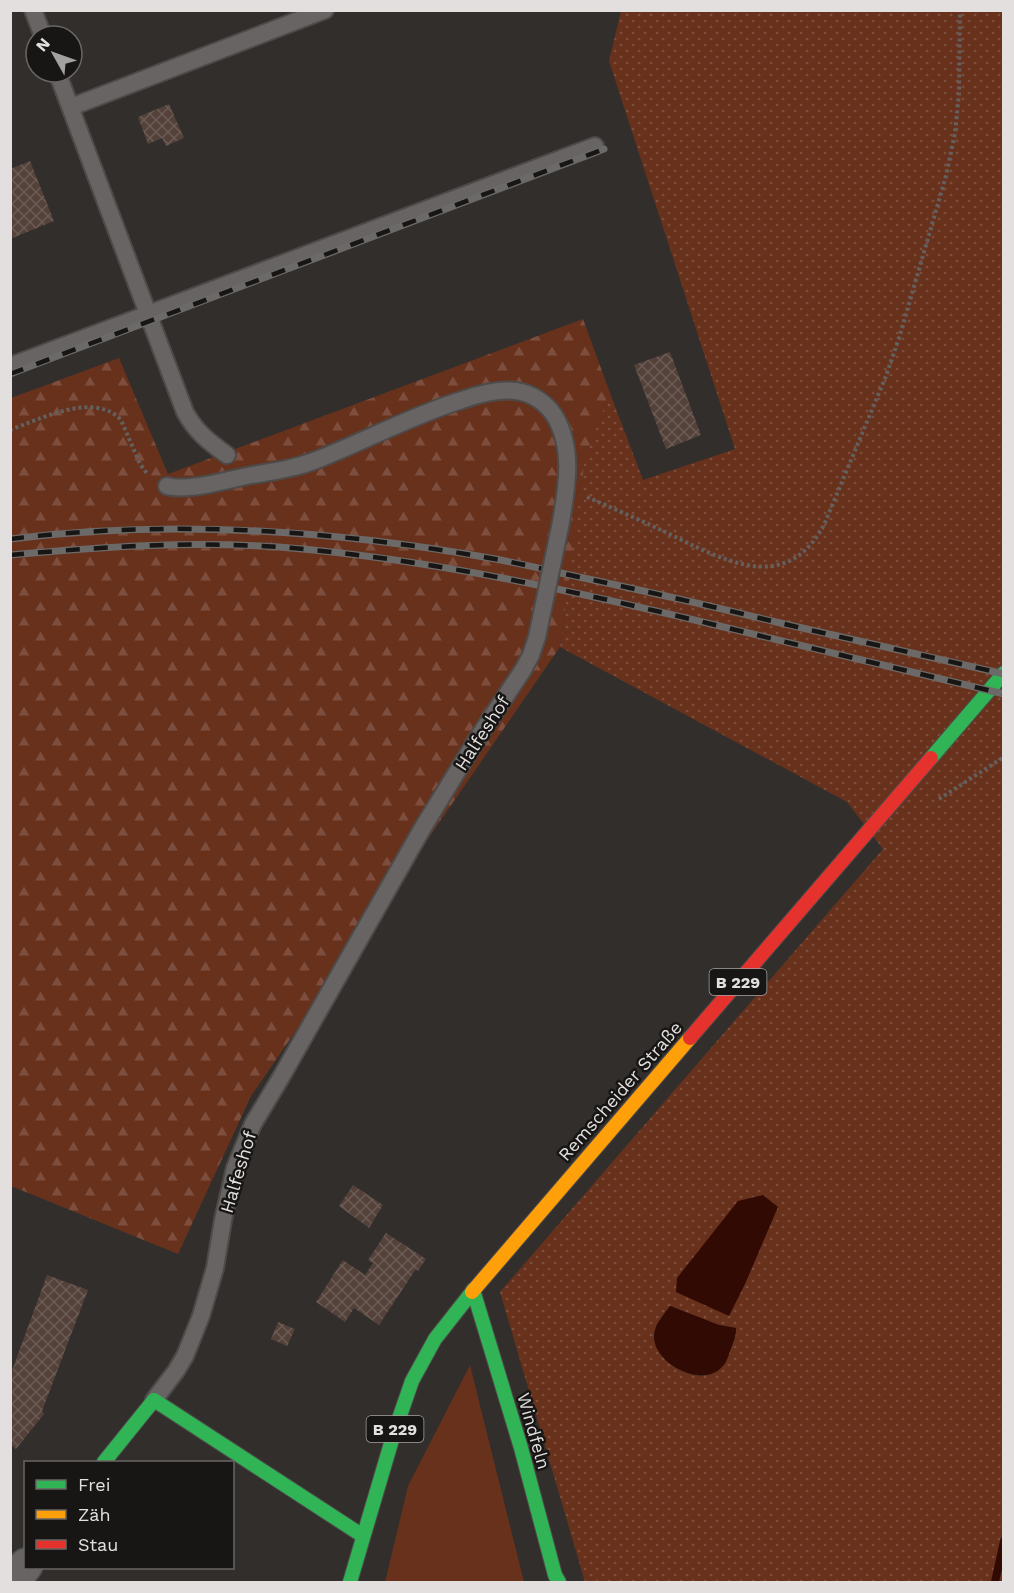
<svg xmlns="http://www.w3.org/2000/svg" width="1014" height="1593" viewBox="0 0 1014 1593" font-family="'Work Sans',sans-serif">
  <defs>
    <pattern id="forest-firs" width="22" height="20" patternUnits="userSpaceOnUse" patternTransform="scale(1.5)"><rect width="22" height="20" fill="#68311c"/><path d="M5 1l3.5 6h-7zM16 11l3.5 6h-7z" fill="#7d4e3d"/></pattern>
    <pattern id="park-dots" width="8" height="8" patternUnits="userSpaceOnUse" patternTransform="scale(1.5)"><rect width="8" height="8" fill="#68311c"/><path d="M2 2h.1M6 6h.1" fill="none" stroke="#7d4e3d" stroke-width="1.8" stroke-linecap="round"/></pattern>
    <pattern id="building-cross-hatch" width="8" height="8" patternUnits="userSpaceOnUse" patternTransform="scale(1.5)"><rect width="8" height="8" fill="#53413a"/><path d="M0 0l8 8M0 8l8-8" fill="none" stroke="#6b5c56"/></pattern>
  </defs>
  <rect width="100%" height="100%" fill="#312e2c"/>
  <path fill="#68311c" d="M470,1365L524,1582H385L408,1486Z"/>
  <path fill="url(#forest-firs)" d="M583,319L610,393L586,456L560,647L251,1096L178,1254L11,1186V398L119,358L168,474Z"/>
  <path fill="url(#park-dots)" fill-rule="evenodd" d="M621,11H1003V1582H585L500,1292L883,849L847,802L560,647L585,457L610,393L643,480L735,449L609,61ZM670,1306L719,1325L736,1328C736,1337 733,1343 730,1351C727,1359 721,1369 713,1373C691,1385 648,1356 655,1330C657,1322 665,1313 670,1306Z"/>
  <g fill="#310a04">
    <path d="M763,1195L778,1207L745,1284L729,1316L676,1292L677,1278L738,1201Z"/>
    <path d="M670,1306L719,1325L736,1328C736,1337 733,1343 730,1351C728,1357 726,1364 721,1368C700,1389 646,1360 655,1330C657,1322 665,1313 670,1306Z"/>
  </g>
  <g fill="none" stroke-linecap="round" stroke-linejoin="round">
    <path stroke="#310a04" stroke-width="8" d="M995,1582L1004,1541"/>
  </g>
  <g fill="url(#building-cross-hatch)">
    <path d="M169,104L184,138L166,146L162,138L148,144L138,117Z"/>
    <path d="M30,161L54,221L10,239V169Z"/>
    <path d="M670,352L701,435L666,449L634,365Z"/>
    <path d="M353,1185L383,1205L369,1228L339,1206Z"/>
    <path d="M386,1233L426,1259L418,1271L416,1269L379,1325L354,1308L345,1322L316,1302L343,1260L365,1275L373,1263L368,1260Z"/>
    <path d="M47,1275L88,1290L42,1411L44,1414L16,1449L10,1444V1376Z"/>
    <path d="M278,1322L295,1329L287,1346L271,1339Z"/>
  </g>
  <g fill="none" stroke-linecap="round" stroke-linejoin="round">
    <g stroke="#4d4b4a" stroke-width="20">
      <g id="lane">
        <path d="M33,10L43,36"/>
        <path d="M57,72L185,412C196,432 209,442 227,455"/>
        <path d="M71,107L325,10"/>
        <path d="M10,366L595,146"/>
        <path d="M167,486C189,492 230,479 252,475C276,471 297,468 319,459C367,440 413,415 462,400C479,394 498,389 516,391C531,393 545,402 554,415C574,447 567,487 561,522"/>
        <path d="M154,1400L176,1371L185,1356L201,1316L215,1268L223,1220L235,1168L253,1124L280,1079L422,829L479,736L523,670L531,655L537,637"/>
      </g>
    </g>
    <g stroke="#4d4b4a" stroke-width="36">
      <path id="street" d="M13,1582L26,1565"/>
    </g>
    <g stroke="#4d4b4a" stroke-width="16">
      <g id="fast">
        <path d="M931,758L1004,673"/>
        <path d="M473,1290L521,1448L555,1575L559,1582"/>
        <path d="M104,1462L154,1400L363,1536"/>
        <path d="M350,1582L394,1433L412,1381L435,1339L472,1292"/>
      </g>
    </g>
    <g stroke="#4d4b4a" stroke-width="16">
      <path id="slow" d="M472,1292L690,1038"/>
    </g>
    <g stroke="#4d4b4a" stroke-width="16">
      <path id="jam" d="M690,1038L931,758"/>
    </g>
    <g stroke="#636160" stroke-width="4" stroke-dasharray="3 3" stroke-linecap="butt">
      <path d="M10,430C40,419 95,391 121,420L140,464L148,475"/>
      <path d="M587,497C612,508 638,519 663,531C693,545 738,571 772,566C798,562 812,546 824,525L886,376L900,335L946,176L955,133L959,93L960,10"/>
      <path d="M939,799L1004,757"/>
    </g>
    <use href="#lane" stroke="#676463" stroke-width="16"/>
    <use href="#street" stroke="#676463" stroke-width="33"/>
    <use href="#fast" stroke="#30b455" stroke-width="14"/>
    <use href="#slow" stroke="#ff9f0a" stroke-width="14"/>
    <use href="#jam" stroke="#e5322d" stroke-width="14"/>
    <g stroke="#6c6a68" stroke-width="7">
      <g id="rail">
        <path d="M10,374L604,149"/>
        <path d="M10,539C173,519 334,530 495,559C523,564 551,571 579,577C645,591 711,606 776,622C852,640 928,656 1004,674"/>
        <path d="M10,555C100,547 189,541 279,547C433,559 583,593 732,629C823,651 913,672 1004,694"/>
      </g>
    </g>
    <use href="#rail" stroke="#181615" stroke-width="4.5" stroke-dasharray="14" stroke-linecap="butt"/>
    <g stroke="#4d4b4a" stroke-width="20" stroke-linecap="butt">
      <path id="lane-bridge" d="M537,637L561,522"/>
    </g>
    <use href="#lane-bridge" stroke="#676463" stroke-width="16"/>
  </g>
  <g text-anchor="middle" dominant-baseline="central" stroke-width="5" stroke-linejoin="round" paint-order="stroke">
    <g fill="#181615" stroke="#a5a3a2" stroke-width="1.5">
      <rect x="709.5" y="969" width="57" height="26" rx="4.5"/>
      <rect x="366.5" y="1416" width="57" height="26" rx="4.5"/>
    </g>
    <g font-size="16" font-weight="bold" fill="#e2dfde">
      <text x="738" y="982">B 229</text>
      <text x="395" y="1429">B 229</text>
    </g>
    <g font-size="18" fill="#e2dfde" stroke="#181615">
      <text transform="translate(482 733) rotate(-57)">Halfeshof</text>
      <text transform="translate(620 1091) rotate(-49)">Remscheider Straße</text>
      <text transform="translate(238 1172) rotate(-73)">Halfeshof</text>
      <text transform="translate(534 1431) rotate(74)">Windfeln</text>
    </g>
  </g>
  <rect width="1014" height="1593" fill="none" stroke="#e2dfde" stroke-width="24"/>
  <rect x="24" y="1461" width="210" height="108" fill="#181615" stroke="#696665" stroke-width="1.5"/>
  <rect x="36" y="1480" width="30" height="9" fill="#30b455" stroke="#696665" stroke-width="1.5"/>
  <text x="78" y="1491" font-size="18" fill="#e2dfde">Frei</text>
  <rect x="36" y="1510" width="30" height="9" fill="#ff9f0a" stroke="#696665" stroke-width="1.5"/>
  <text x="78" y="1521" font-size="18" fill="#e2dfde">Zäh</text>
  <rect x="36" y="1540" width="30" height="9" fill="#e5322d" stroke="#696665" stroke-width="1.5"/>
  <text x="78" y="1551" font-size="18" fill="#e2dfde">Stau</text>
  <g transform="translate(54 54) rotate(310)"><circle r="28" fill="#181615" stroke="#696665" stroke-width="1.5"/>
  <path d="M0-4.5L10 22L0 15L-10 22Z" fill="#a4a1a0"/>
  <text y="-9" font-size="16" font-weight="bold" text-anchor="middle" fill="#e2dfde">N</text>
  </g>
</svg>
